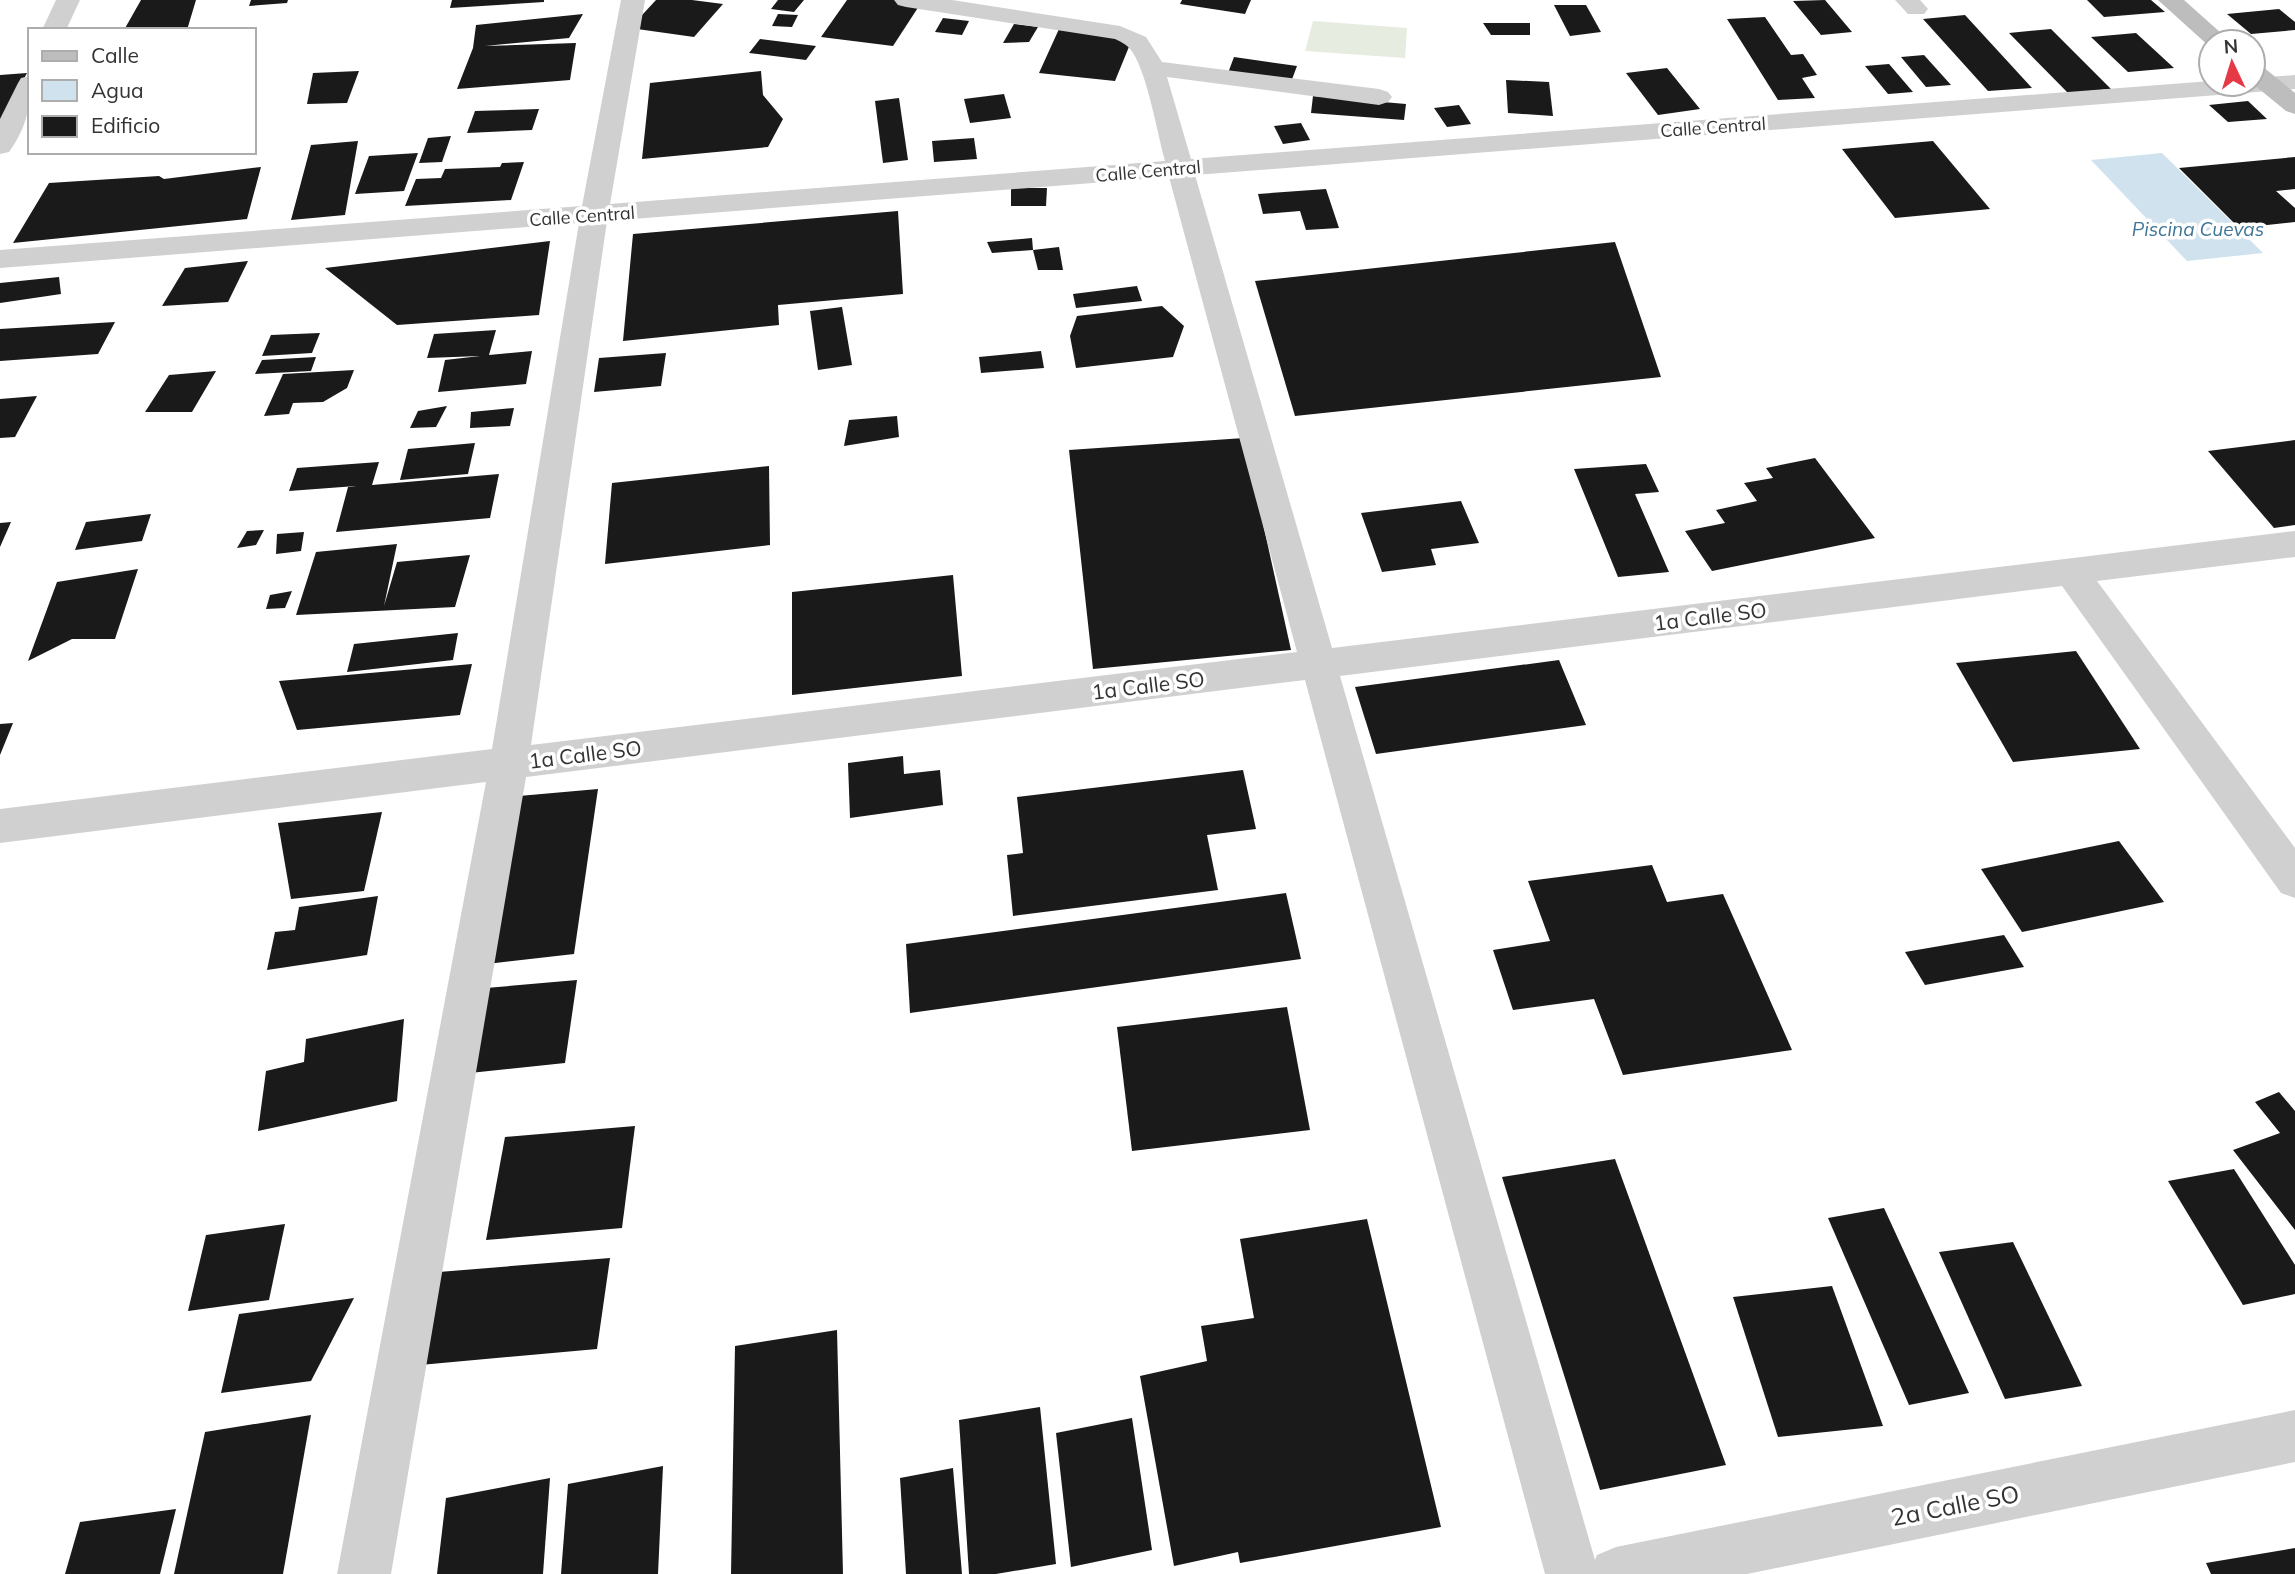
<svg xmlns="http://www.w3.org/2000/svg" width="2295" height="1574" viewBox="0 0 2295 1574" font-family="Mulish,sans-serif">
  <rect width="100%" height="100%" fill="#fff"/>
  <path fill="#e6ecdf" d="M1313,21L1407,28L1405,58L1305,51Z"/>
  <path fill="#cfe2ee" d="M2162,153L2263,253L2187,261L2091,160Z"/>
  <g fill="#1a1a1a">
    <path d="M141,0H196L187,30H124Z"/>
    <path d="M251,0H288L287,3L249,6Z"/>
    <path d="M452,0H544V2L450,8Z"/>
    <path d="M656,0H692L723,4L694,37L630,28Z"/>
    <path d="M778,0H804L794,12L771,9Z"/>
    <path d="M847,0H899L921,3L893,46L821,37Z"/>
    <path d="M1182,0H1251L1245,14L1180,4Z"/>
    <path d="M1825,0L1852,32L1821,35L1793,1Z"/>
    <path d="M2087,0H2151L2165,12L2104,17Z"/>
    <path d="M1554,5H1586L1601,32L1570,36Z"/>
    <path d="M2279,9L2295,22V30L2251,34L2227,14Z"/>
    <path d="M583,14L569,38L485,46L576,43L570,80L457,89L473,48L476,25Z"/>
    <path d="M778,14L798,15L792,27L772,26Z"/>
    <path d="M1965,15L2032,88L1988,91L1923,19Z"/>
    <path d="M1765,17L1791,55L1803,54L1817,75L1802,78L1815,98L1778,100L1727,19Z"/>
    <path d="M943,18L969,21L962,35L935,32Z"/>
    <path d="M1483,23H1530V35H1491Z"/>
    <path d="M1014,24L1038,27L1029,42L1003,43Z"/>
    <path d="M1059,29L1133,37L1115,81L1039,73Z"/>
    <path d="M2051,29L2111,89L2068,93L2009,33Z"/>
    <path d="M2136,33L2174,68L2128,72L2091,37Z"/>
    <path d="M760,39L816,46L806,60L749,53Z"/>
    <path d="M1924,55L1951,85L1926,87L1901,57Z"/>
    <path d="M1234,57L1297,66L1291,82L1228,73Z"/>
    <path d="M1889,64L1913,92L1888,94L1865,66Z"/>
    <path d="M1667,68L1700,109L1658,115L1626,73Z"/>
    <path d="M359,71L347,103L307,104L313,73Z"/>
    <path d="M761,71L763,95L783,119L768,147L642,159L650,83Z"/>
    <path d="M27,73L0,124V75Z"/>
    <path d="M1506,80L1549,82L1553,116L1508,113Z"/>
    <path d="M1004,94L1011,118L970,123L964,99Z"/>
    <path d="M1313,96L1406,104L1404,120L1311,113Z"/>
    <path d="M899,98L908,160L883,163L875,101Z"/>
    <path d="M2248,101L2267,119L2228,122L2209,105Z"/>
    <path d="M1459,105L1471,124L1447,127L1434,108Z"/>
    <path d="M539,109L532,130L467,133L475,111Z"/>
    <path d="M1301,123L1310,140L1283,144L1274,126Z"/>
    <path d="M451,136L442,162L419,163L428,138Z"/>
    <path d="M974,138L977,159L934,162L932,141Z"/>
    <path d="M358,141L345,215L291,220L311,145Z"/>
    <path d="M1933,141L1990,209L1895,218L1842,149Z"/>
    <path d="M418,153L404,191L355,194L369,156Z"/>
    <path d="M2295,157V189L2276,191L2295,208V222L2239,228L2179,168Z"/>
    <path d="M524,162L511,200L405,206L416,179L441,178L445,169L500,167L502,163Z"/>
    <path d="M261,167L247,219L13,243L49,183L159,176L164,179Z"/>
    <path d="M1011,188H1047L1046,206H1011Z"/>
    <path d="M1326,189L1339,228L1306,230L1300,211L1263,214L1258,194Z"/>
    <path d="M898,211L903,294L778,305L779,325L623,341L633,234Z"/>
    <path d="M1032,238L1033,250L992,253L987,242Z"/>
    <path d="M550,241L539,315L397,325L325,268Z"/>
    <path d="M1615,242L1661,377L1295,416L1255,281Z"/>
    <path d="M1059,247L1063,270H1038L1033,250Z"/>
    <path d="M248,261L228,302L162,306L185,268Z"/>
    <path d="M59,277L61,294L0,303V283Z"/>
    <path d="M1137,286L1142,301L1076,308L1073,294Z"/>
    <path d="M1162,306L1184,326L1173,357L1076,368L1070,336L1077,316Z"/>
    <path d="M842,307L852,365L818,370L810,311Z"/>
    <path d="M115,322L98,354L0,361V329Z"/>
    <path d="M496,330L489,355L532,351L526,384L438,392L445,360L480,356L427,358L434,334Z"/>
    <path d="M320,333L312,353L262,356L271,335Z"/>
    <path d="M1041,351L1044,368L981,373L979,357Z"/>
    <path d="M666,353L661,386L594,392L599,358Z"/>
    <path d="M316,357L311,371L255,374L262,360Z"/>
    <path d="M354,370L347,388L323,402L293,403L289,414L264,416L283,374Z"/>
    <path d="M216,371L192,412H145L169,375Z"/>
    <path d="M37,396L15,437L0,438V399Z"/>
    <path d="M447,406L436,427L410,428L418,411Z"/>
    <path d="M514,408L510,426L470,428L471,412Z"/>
    <path d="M897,416L899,437L844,446L849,420Z"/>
    <path d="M1244,438L1291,650L1093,669L1069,450Z"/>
    <path d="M2295,440V525L2274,528L2208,451Z"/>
    <path d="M475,443L468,474L400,480L408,449Z"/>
    <path d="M1815,458L1875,538L1712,571L1685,531L1725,523L1716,510L1757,501L1744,483L1773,478L1766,468Z"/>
    <path d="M379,462L372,485L499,474L490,518L336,532L348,487L356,486L289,491L297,468Z"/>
    <path d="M1646,464L1659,492L1635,494L1669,572L1618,577L1574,469Z"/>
    <path d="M769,466L770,545L605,564L612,483Z"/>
    <path d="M1461,501L1479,543L1431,549L1436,565L1382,572L1361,513Z"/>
    <path d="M151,514L142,541L75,550L86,522Z"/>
    <path d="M11,522L0,547V523Z"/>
    <path d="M264,530L256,545L237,548L247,531Z"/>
    <path d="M304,532L301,551L276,554L277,534Z"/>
    <path d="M397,544L384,606L397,562L470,555L455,607L296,615L316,552Z"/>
    <path d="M138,569L115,639H72L28,661L57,582Z"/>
    <path d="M953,575L962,676L792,695V592Z"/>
    <path d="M292,591L285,608L266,609L270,595Z"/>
    <path d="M458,633L453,660L347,672L354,644Z"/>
    <path d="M2076,651L2140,749L2013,762L1956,663Z"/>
    <path d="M1559,660L1586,725L1376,754L1355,687Z"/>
    <path d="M472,664L460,715L297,730L279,681Z"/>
    <path d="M13,723L0,755V724Z"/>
    <path d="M903,756L904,774L940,770L943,805L850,818L848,763Z"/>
    <path d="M1243,770L1256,829L1207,835L1218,890L1013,916L1007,855L1023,853L1017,797Z"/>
    <path d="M598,789L574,954L487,964L519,796Z"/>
    <path d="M382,812L364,891L291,899L278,823Z"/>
    <path d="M2119,841L2164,902L2022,932L1981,869Z"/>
    <path d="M1652,865L1667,902L1723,894L1792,1050L1623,1075L1594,999L1513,1010L1493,950L1550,941L1528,881Z"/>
    <path d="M1286,893L1301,959L910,1013L906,944Z"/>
    <path d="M378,896L367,955L267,970L275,932L295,930L299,907Z"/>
    <path d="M2004,935L2024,967L1925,985L1905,952Z"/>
    <path d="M577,980L565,1063L470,1073L486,988Z"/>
    <path d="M1287,1007L1310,1130L1132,1151L1117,1027Z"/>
    <path d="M404,1019L397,1101L258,1131L266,1071L304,1062L306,1039Z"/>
    <path d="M2279,1092L2295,1111V1230L2233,1150L2280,1133L2255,1102Z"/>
    <path d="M635,1126L622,1228L486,1240L505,1137Z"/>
    <path d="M1615,1159L1726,1465L1600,1490L1502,1177Z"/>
    <path d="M2234,1169L2295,1265V1294L2243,1305L2168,1181Z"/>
    <path d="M1884,1208L1969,1393L1909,1405L1828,1218Z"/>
    <path d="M1367,1219L1441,1527L1240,1563L1238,1552L1174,1566L1140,1376L1207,1361L1201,1326L1254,1318L1240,1239Z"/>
    <path d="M285,1224L269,1300L188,1311L206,1235Z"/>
    <path d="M2013,1242L2082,1386L2005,1399L1939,1252Z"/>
    <path d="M610,1258L597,1349L420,1365L439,1272Z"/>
    <path d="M1832,1286L1883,1426L1778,1437L1733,1297Z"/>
    <path d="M354,1298L311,1381L221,1393L239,1314Z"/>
    <path d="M837,1330L843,1574H731L735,1346Z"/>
    <path d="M1040,1407L1056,1564L996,1574H969L959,1420Z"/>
    <path d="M311,1415L283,1574H174L205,1432Z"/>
    <path d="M1132,1418L1152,1550L1071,1567L1056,1433Z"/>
    <path d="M663,1466L658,1574H561L568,1484Z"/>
    <path d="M953,1468L962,1574H906L900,1478Z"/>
    <path d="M550,1478L543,1574H437L446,1498Z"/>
    <path d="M176,1509L160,1574H65L80,1522Z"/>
    <path d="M2295,1548V1574H2211L2206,1563Z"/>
  </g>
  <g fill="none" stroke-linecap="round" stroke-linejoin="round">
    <g fill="#d0d0d0" fill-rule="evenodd">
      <path d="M56,0H80L66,30H42Z"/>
      <path d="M621,0H645L610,204L1165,161C1157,132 1148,77 1133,53C1129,46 1122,42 1115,39L906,7L898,5L894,0H952L1120,26L1146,37L1162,62L1379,89L1388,92L1392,97L1388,102L1379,105L1167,77L1191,159L2211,81V84H2253V78L2295,75V89L1195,175L1332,648L2295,531V557L2097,581L2295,848V898L2281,893L2062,586L1340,676L1595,1560L1597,1555L1616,1547L2295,1410V1462L1747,1574H1545L1305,680L526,777L391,1574H337L486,782L0,843V809L492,749L579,223L0,268V250L582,206ZM1169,177L1297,652L531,745L607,221Z"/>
      <path d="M1895,0H1920L1928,9L1924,14H1908Z"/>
      <path d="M30,76C30,107 28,125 9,152L0,154V119L18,83L21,78Z"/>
    </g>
    <g fill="#bdbdbd" fill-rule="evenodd">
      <path d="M2158,0H2184L2231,42H2211L2210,47Z"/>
      <path d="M2253,64L2262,66L2295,93V114L2286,111L2253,84Z"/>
    </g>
  </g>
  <g text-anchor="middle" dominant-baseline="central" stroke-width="7" stroke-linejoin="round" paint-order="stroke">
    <g font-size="18" fill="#333" stroke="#fff">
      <text transform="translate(1713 127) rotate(-4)">Calle Central</text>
      <text transform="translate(1148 171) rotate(-5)">Calle Central</text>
      <text transform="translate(582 216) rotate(-4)">Calle Central</text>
    </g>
    <g font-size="19" font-style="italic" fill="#3f7597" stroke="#fff">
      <text x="2198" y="229">Piscina Cuevas</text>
    </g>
    <g font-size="21" fill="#333" stroke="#fff">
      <text transform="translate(1710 616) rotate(-7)">1a Calle SO</text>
      <text transform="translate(1148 685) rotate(-7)">1a Calle SO</text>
      <text transform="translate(585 754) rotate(-7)">1a Calle SO</text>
    </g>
    <g font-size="24" fill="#333" stroke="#fff">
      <text transform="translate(1955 1505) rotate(-11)">2a Calle SO</text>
    </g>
  </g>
  <rect x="28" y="28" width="228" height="126" fill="#ffffff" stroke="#adadad" stroke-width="2"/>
  <rect x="42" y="51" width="35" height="10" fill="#bdbdbd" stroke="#adadad" stroke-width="2"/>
  <text x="91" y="63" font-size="21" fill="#333333">Calle</text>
  <rect x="42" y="80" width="35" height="21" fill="#cfe2ee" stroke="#adadad" stroke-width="2"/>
  <text x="91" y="98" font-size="21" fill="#333333">Agua</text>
  <rect x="42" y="116" width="35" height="21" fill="#1a1a1a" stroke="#adadad" stroke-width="2"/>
  <text x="91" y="133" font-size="21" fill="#333333">Edificio</text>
  <g transform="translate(2232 63) rotate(356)"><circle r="33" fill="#ffffff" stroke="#adadad" stroke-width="2"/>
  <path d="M0-5L12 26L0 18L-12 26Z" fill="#e63946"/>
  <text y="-10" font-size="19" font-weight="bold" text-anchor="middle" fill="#333333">N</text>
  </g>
</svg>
